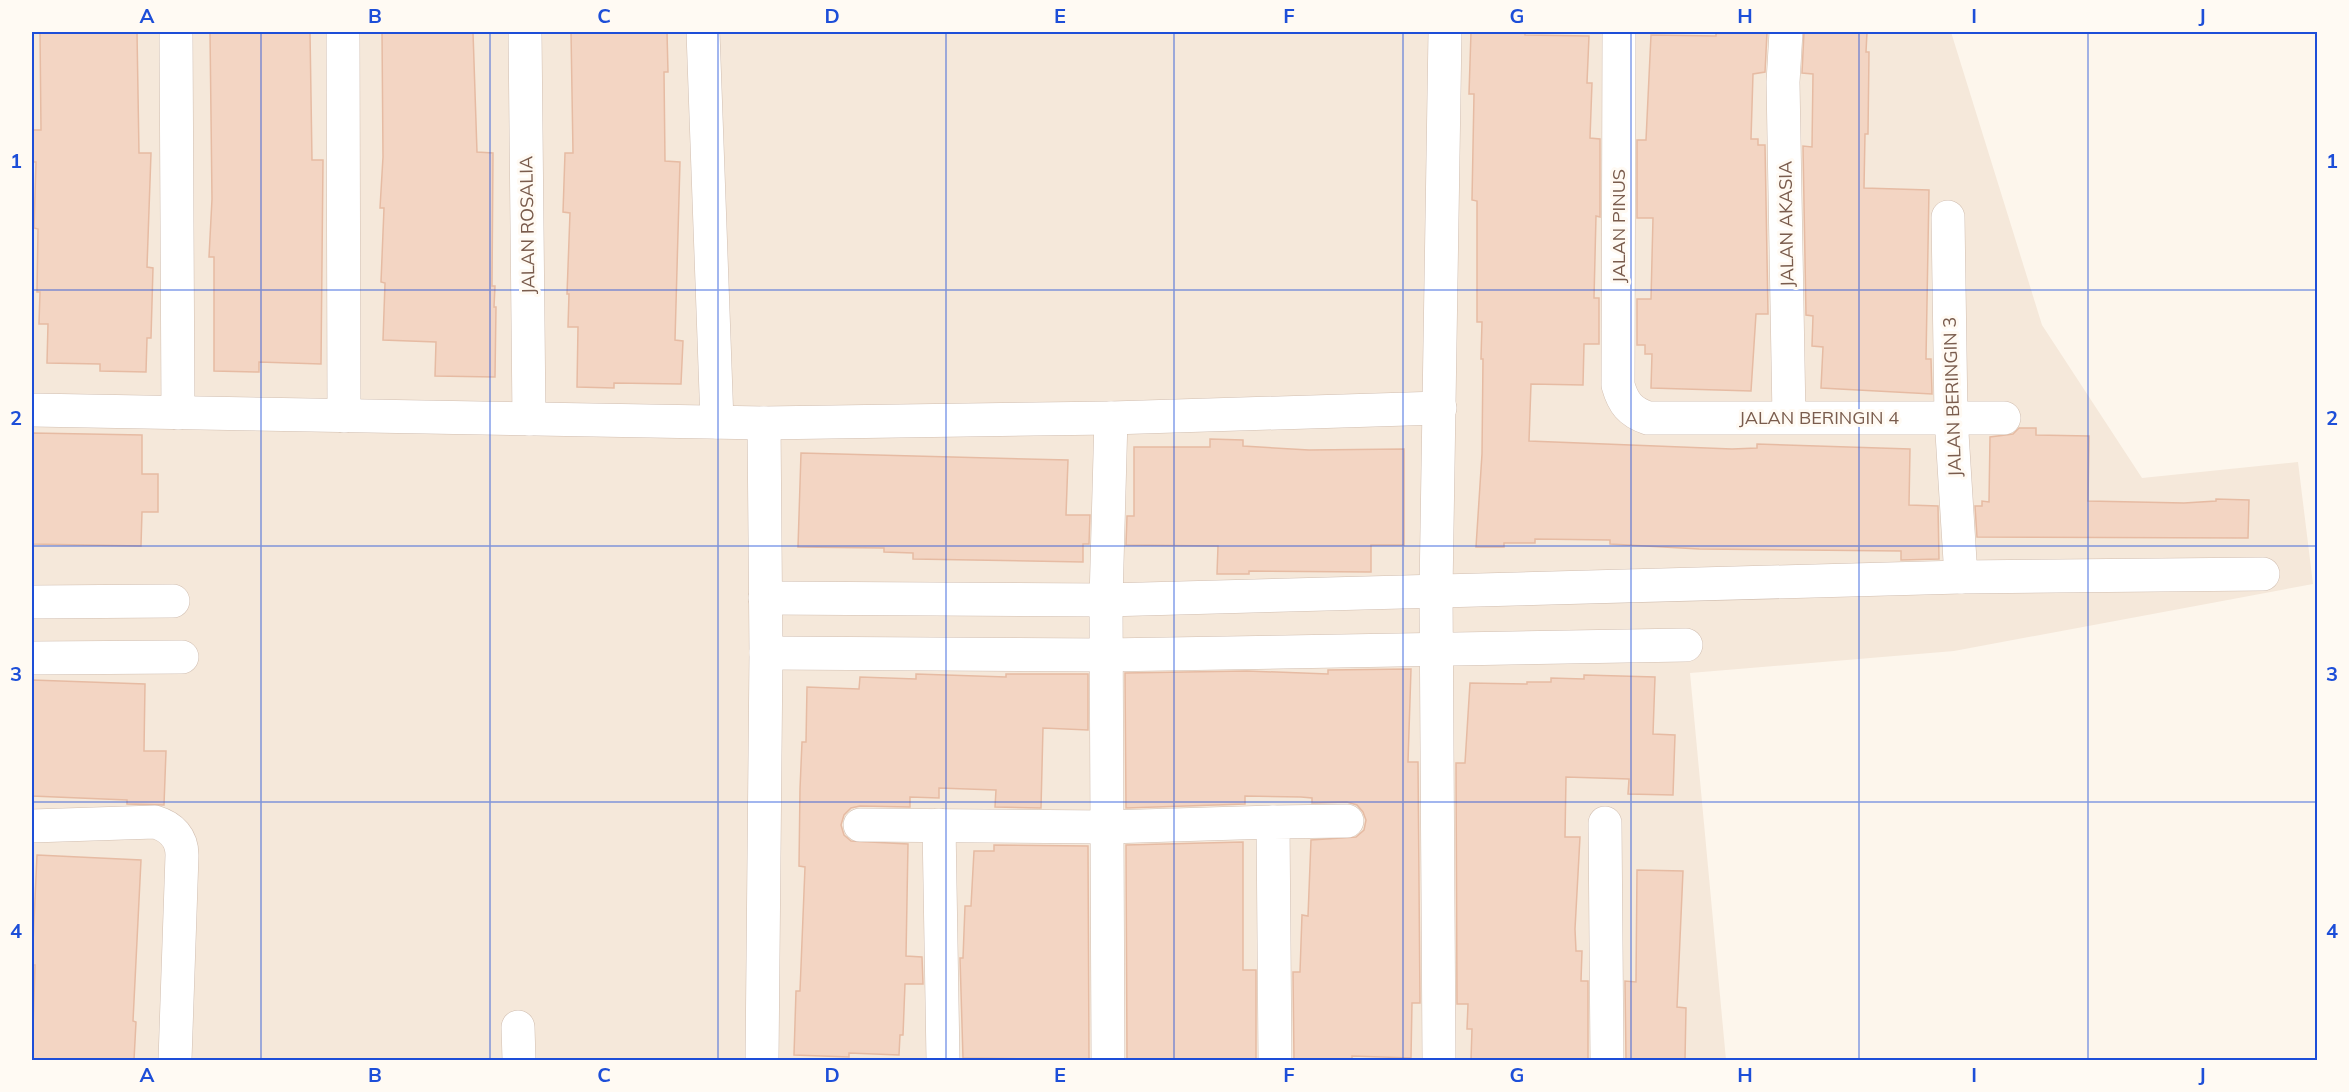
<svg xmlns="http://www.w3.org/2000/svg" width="2349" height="1092" viewBox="0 0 2349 1092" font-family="Mulish,sans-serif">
  <rect width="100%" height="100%" fill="#fdf6ec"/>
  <path fill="#f5e8da" d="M32,32H1951L2042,325L2142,478L2298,462L2313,584L1954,651L1690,673L1726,1060H32Z"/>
  <g fill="#f3d5c3" stroke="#e6bba3" stroke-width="1.5">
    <path d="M40,32H137L139,153H151L147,267L153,268L151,338H147L146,372L100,371V364L47,363L48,324H39L40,292H37L38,229L34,228L36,162H33V130H41Z"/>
    <path d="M210,32H310L312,160H323L321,364L259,362V372L214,371V257H209L212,199Z"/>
    <path d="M382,32H473L477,152L493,153L492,286H495L494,307H496L495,377L435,376L436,342L383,340L385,283L381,282L384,208H380L383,157Z"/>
    <path d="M571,32H667L668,72H664L665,161L680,162L675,340L683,341L681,384L614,383V388L577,387L578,327H568L569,294H567L570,213L563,212L565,153H573Z"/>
    <path d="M1471,32H1525V35L1589,36L1587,83H1592L1590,138L1600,139V217L1596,216L1594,298H1599V344H1584L1583,385L1531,384L1529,441L1732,449L1757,448V444L1910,449L1909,505L1938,506L1939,559L1901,560V551L1699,549L1610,544V540L1535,539V543H1504V547H1476L1482,454L1483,359H1481L1482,322H1477V201L1472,200L1474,94H1469Z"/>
    <path d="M1716,32H1767L1765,72L1753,74L1751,139H1758V145H1765L1768,314H1756L1751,391L1651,388L1652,354H1645V345H1637V299H1651L1653,218H1637V140H1646L1651,35L1716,36Z"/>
    <path d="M1804,32H1867L1866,52H1869L1868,134H1865L1864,188L1929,190L1926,359H1931L1932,394L1821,388L1823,347L1812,346L1813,316L1806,315L1803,146L1812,147L1813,74L1802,73Z"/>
    <path d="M2019,428H2036V435L2089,436L2088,501L2184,503L2216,501V499L2249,500L2248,538L1977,537L1975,506H1982V501L1989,502L1990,437L2013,434Z"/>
    <path d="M32,433L142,435V474H158V512H142L141,546L32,544Z"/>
    <path d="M1210,439L1243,440V446L1309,450L1404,449V545H1371V572L1249,571V574H1217L1218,546L1126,545L1127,516H1134V447H1210Z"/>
    <path d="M801,453L1068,460L1066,515H1090L1089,544H1083V562L913,559V553L884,552V548L798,547Z"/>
    <path d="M1411,669L1408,762H1418L1420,1003H1412L1411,1058L1352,1056V1060H1294L1293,972H1300L1302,915L1308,916L1311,840L1356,837L1364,830L1366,820L1363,812L1357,805L1347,802L1312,803V798L1301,797L1245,796V804L1126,808L1125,673L1247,671L1328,674V670Z"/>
    <path d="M916,674L1006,677V674H1088V730L1043,728L1041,808L995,807L996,790L939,788V798L910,797V807L860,806L851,808L844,815L841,825L844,835L851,841L908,844L906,956L922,957L923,984H905L903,1035H900L899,1055L849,1053V1057L794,1055L796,991H800L805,867L799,866L800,789L802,742H806L807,687L859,689L860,677L916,679Z"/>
    <path d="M1584,675L1655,677L1653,734L1675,735L1673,795L1628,794L1629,779L1566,777L1565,837H1580L1575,929L1576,951H1582L1581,981H1588V1060H1471L1472,1029H1467L1468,1004H1457L1456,763H1465L1470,683L1527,684V682H1551V678L1584,679Z"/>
    <path d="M32,680L145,684L144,751H166L164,805L127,804V800L32,796Z"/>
    <path d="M1243,842V970H1256V1060H1127L1126,845Z"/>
    <path d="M994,845L1088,846L1089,1060L963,1058L960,958H963L965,906H971L974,851H994Z"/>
    <path d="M37,855L141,860L133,1021L136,1022L134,1060H32L35,965H32Z"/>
    <path d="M1637,870L1683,871L1677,1007L1686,1008L1685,1060H1626L1625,981L1636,982Z"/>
  </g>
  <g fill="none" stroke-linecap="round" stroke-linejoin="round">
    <g stroke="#d1beb0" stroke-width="34">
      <g id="minor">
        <path d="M176,32L178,413"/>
        <path d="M343,32L344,416"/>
        <path d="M525,32L529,419"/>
        <path d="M703,32L717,422"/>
        <path d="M1619,32L1618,385C1623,403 1630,412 1648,418H2004"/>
        <path d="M1786,32L1783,82L1789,417"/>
        <path d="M1948,217L1951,417L1961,577"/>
        <path d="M32,410L764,423L1111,418L1440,408"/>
        <path d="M765,598L1106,600L1961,577L2263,574"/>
        <path d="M32,602L173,601"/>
        <path d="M766,653L1106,655L1686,645"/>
        <path d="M32,658L182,657"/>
        <path d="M1605,823L1607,1060"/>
        <path d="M860,825L1108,827L1273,822"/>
        <path d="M939,825L943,1060"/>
        <path d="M32,826L155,822C172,827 182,838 182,855L175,1060"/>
        <path d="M518,1027L519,1060"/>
        <path d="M762,1060L766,653L764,423"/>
        <path d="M1108,1060L1106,600L1111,418"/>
        <path d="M1275,1060L1273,822L1347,821"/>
        <path d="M1439,1060L1436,591L1445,32"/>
      </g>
    </g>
    <use href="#minor" stroke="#fff" stroke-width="33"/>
  </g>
  <path fill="none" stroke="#1d4ed8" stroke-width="1.5" stroke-opacity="0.55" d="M261,32V1060M490,32V1060M718,32V1060M946,32V1060M1174,32V1060M1403,32V1060M1631,32V1060M1859,32V1060M2088,32V1060M32,290H2318M32,546H2318M32,802H2318"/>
  <g text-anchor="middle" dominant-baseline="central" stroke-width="6" stroke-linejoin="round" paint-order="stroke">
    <g font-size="18" fill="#7a5c4d" stroke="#fffaf3">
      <text transform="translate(1786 224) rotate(-91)">JALAN AKASIA</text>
      <text transform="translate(527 225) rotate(-91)">JALAN ROSALIA</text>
      <text transform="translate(1618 226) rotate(-90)">JALAN PINUS</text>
      <text transform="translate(1952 397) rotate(-92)">JALAN BERINGIN 3</text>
      <text x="1819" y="417">JALAN BERINGIN 4</text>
    </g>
  </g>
  <rect width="2349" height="1092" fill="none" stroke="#fffaf3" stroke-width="66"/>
  <rect x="33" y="33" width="2283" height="1026" fill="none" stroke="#1d4ed8" stroke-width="2"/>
  <g font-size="20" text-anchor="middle" font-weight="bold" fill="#1d4ed8">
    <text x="147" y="23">A</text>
    <text x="375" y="23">B</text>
    <text x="604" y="23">C</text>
    <text x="832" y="23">D</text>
    <text x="1060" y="23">E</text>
    <text x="1289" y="23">F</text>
    <text x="1517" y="23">G</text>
    <text x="1745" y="23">H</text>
    <text x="1974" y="23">I</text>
    <text x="2202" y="23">J</text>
    <text x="16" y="168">1</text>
    <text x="2332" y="168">1</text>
    <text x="16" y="425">2</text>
    <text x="2332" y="425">2</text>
    <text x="16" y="681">3</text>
    <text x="2332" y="681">3</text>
    <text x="16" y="938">4</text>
    <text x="2332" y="938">4</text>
    <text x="147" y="1082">A</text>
    <text x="375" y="1082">B</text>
    <text x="604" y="1082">C</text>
    <text x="832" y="1082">D</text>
    <text x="1060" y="1082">E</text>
    <text x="1289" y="1082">F</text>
    <text x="1517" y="1082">G</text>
    <text x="1745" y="1082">H</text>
    <text x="1974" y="1082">I</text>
    <text x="2202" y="1082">J</text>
  </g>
</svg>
